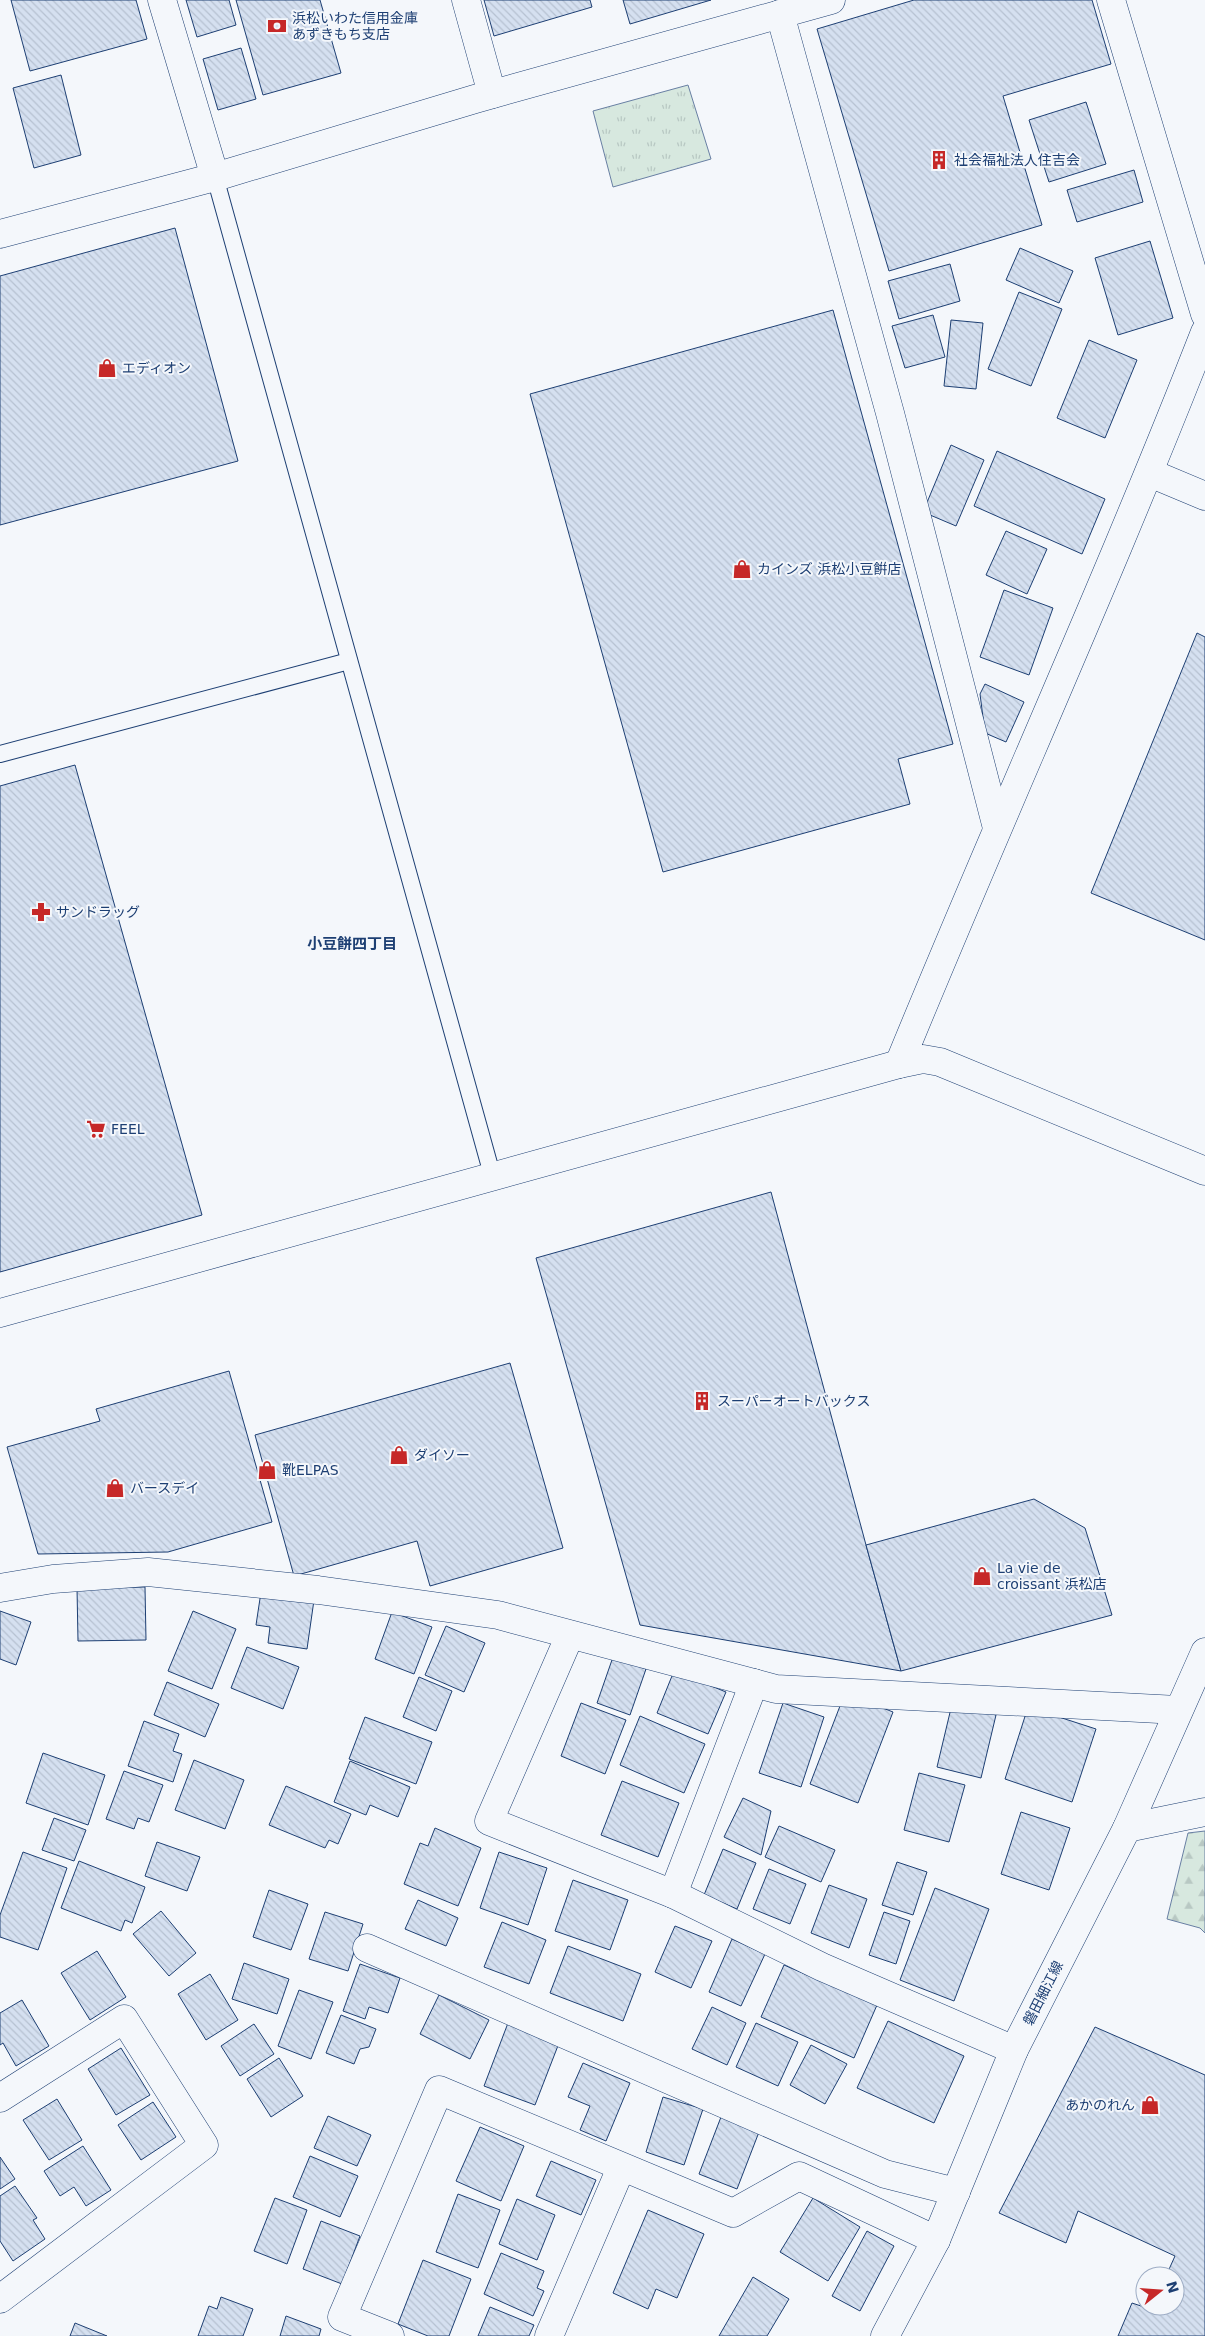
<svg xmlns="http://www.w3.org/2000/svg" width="1205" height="2336" viewBox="0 0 1205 2336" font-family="'DejaVu Sans','Noto Sans JP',sans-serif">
  <defs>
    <pattern id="forest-firs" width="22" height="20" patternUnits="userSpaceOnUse" patternTransform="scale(1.25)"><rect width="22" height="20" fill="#d7e8df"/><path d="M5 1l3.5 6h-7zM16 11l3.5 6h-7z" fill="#b8c8c3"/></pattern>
    <pattern id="park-tufts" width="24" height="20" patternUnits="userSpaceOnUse" patternTransform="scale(1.25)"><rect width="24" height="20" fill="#d7e8df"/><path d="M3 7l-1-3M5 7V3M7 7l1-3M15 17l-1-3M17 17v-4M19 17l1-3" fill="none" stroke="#b8c8c3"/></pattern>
    <pattern id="building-back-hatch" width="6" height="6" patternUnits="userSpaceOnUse" patternTransform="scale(1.25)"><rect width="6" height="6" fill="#d5e0f0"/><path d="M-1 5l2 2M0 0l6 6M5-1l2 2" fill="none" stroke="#b6c1d1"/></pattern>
  </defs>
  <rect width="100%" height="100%" fill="#f4f7fb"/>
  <path fill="url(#forest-firs)" stroke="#687fa3" d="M1205,1831V1933L1200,1928L1167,1919L1188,1833Z"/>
  <path fill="url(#park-tufts)" stroke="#687fa3" d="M688,85L711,159L613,187L593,111Z"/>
  <g fill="url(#building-back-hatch)" stroke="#1d3f73">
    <path d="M11,0H136L147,39L30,71Z"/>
    <path d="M186,0H229L236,25L197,37Z"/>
    <path d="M236,0H320L341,73L263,95Z"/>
    <path d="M484,0H590L592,7L494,36Z"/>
    <path d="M623,0H711L630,24Z"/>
    <path d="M914,0H1092L1111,64L1003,96L1042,225L889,271L817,29Z"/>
    <path d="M241,48L256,99L218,110L203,59Z"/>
    <path d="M61,75L81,155L34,168L13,88Z"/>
    <path d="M1086,102L1106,164L1049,182L1029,120Z"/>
    <path d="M1134,170L1143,202L1077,222L1067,190Z"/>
    <path d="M175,228L238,461L0,525V276Z"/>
    <path d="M1150,241L1173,318L1118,335L1095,258Z"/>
    <path d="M1020,248L1073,271L1059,303L1006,280Z"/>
    <path d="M950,264L960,301L899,319L888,281Z"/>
    <path d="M1019,292L1062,309L1031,386L988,369Z"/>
    <path d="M833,310L953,744L898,759L910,804L663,872L530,394Z"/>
    <path d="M933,315L945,357L905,368L892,326Z"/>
    <path d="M951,320L983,323L976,389L944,386Z"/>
    <path d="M1089,340L1137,360L1105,438L1057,418Z"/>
    <path d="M951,445L984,460L956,526L923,512Z"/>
    <path d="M997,451L1105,499L1082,554L974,506Z"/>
    <path d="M1006,531L1047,549L1027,594L986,575Z"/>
    <path d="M1004,590L1053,608L1029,675L980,657Z"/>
    <path d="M1197,633L1205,637V940L1091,893Z"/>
    <path d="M985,684L1024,702L1006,742L985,733L980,694Z"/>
    <path d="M75,765L202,1215L0,1272V786Z"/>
    <path d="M771,1192L866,1545L901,1671L640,1625L536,1258Z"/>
    <path d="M510,1363L563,1548L430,1586L417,1541L294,1576L255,1435Z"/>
    <path d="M229,1371L272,1522L168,1552L38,1554L7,1447L100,1421L96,1409Z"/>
    <path d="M1034,1499L1085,1528L1112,1615L901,1671L866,1545Z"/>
    <path d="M145,1587L146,1640L78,1641L77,1588Z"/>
    <path d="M261,1592L314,1600L307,1649L268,1643L270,1627L256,1625Z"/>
    <path d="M0,1611L31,1622L16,1665L0,1659Z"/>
    <path d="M193,1611L236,1629L212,1689L168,1671Z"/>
    <path d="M392,1612L432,1627L414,1674L375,1659Z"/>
    <path d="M446,1626L485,1643L464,1692L425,1675Z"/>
    <path d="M247,1647L299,1667L283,1709L231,1688Z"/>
    <path d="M613,1657L646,1669L630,1715L597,1703Z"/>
    <path d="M674,1671L726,1692L708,1734L657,1713Z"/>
    <path d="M419,1677L452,1691L436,1731L403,1717Z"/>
    <path d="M167,1682L219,1704L205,1737L154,1715Z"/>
    <path d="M845,1693L893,1712L858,1803L810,1784Z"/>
    <path d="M581,1703L626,1720L605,1774L561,1756Z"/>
    <path d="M783,1703L824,1717L801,1787L759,1773Z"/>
    <path d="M952,1704L996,1715L981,1778L937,1767Z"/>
    <path d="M1028,1707L1096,1729L1072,1802L1005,1779Z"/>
    <path d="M640,1716L705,1744L684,1793L620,1765Z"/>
    <path d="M365,1717L432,1742L416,1784L349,1759Z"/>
    <path d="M144,1721L179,1734L173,1751L182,1754L173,1782L128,1766Z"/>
    <path d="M43,1753L105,1775L88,1825L26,1803Z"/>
    <path d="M194,1760L244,1780L225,1829L175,1810Z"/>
    <path d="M350,1761L410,1787L398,1817L370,1805L366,1815L334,1802Z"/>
    <path d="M124,1771L163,1785L149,1822L138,1818L134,1829L106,1819Z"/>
    <path d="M919,1773L965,1785L949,1842L904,1830Z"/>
    <path d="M622,1781L679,1803L658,1857L601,1835Z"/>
    <path d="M286,1786L351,1814L338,1844L329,1840L325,1848L269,1825Z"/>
    <path d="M743,1798L771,1811L761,1855L724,1837Z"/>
    <path d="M1021,1812L1070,1828L1049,1890L1001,1874Z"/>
    <path d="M54,1818L86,1830L74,1861L42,1850Z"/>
    <path d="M779,1826L835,1850L821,1882L765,1857Z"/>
    <path d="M435,1828L481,1848L458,1906L404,1884L420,1843L428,1846Z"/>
    <path d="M157,1842L200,1857L187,1891L145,1876Z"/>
    <path d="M723,1849L756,1863L737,1909L704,1895Z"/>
    <path d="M23,1852L67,1868L38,1950L0,1937V1915Z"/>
    <path d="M499,1852L547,1868L528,1925L480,1908Z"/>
    <path d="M79,1861L145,1887L132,1923L125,1920L121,1931L61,1908Z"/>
    <path d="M897,1862L927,1872L913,1915L882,1905Z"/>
    <path d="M769,1869L806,1884L790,1924L753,1909Z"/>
    <path d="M573,1880L628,1900L610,1950L555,1931Z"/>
    <path d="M829,1885L867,1899L849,1948L811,1933Z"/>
    <path d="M935,1888L989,1909L954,2001L900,1980Z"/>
    <path d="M269,1890L308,1904L291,1950L253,1937Z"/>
    <path d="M418,1900L458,1918L446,1946L405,1929Z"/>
    <path d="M161,1911L196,1953L169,1976L133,1934Z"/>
    <path d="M325,1912L363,1924L348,1971L309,1959Z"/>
    <path d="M884,1912L910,1921L896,1964L869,1955Z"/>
    <path d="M502,1922L546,1940L529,1984L484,1967Z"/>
    <path d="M675,1926L712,1941L691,1988L655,1972Z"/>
    <path d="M732,1939L765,1954L741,2006L709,1992Z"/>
    <path d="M568,1946L641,1974L623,2021L550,1993Z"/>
    <path d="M97,1951L126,1997L90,2020L61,1973Z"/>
    <path d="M244,1963L289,1979L277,2014L232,1999Z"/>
    <path d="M360,1964L400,1978L388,2013L369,2007L365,2019L343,2011Z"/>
    <path d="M784,1965L877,2005L854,2058L761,2017Z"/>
    <path d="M210,1974L238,2020L206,2040L178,1994Z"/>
    <path d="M299,1990L333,2002L311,2059L278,2046Z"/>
    <path d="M439,1995L489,2020L470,2059L420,2034Z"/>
    <path d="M22,2000L49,2046L16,2066L3,2043L0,2045V2013Z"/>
    <path d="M712,2007L746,2023L727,2065L692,2049Z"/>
    <path d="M341,2015L376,2029L369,2047L360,2049L354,2064L326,2053Z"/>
    <path d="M888,2021L964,2056L934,2123L857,2088Z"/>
    <path d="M508,2023L559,2043L535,2105L484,2086Z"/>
    <path d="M756,2023L798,2042L778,2086L736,2067Z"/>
    <path d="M254,2024L274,2054L240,2076L221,2046Z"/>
    <path d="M1095,2027L1205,2075V2336H1118L1132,2303L1150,2309L1151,2306H1175V2276H1166L1175,2256L1078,2211L1066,2243L999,2213Z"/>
    <path d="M811,2045L847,2064L825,2104L790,2085Z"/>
    <path d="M121,2048L150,2095L116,2115L88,2069Z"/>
    <path d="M279,2058L303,2096L271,2117L247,2079Z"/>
    <path d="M583,2063L630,2083L606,2141L580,2130L590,2106L568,2097Z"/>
    <path d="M663,2097L703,2109L684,2165L646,2152Z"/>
    <path d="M57,2099L82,2140L49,2160L23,2120Z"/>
    <path d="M153,2102L176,2137L141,2160L118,2125Z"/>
    <path d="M328,2116L371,2135L357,2166L314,2148Z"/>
    <path d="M721,2117L759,2132L737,2189L699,2174Z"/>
    <path d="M480,2127L524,2146L501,2201L456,2181Z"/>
    <path d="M83,2146L111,2190L86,2206L74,2187L60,2196L44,2171Z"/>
    <path d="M310,2156L358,2176L340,2217L293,2197Z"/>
    <path d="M0,2157L15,2179L0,2189Z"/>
    <path d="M551,2161L596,2180L581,2215L536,2196Z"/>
    <path d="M15,2186L37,2218L33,2220L45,2239L13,2261L0,2241V2196Z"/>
    <path d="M458,2194L500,2210L478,2268L436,2252Z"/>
    <path d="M275,2198L307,2210L287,2264L254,2251Z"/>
    <path d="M813,2198L860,2227L828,2281L780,2252Z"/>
    <path d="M517,2199L555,2215L537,2260L499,2244Z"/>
    <path d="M648,2210L704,2234L677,2298L656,2289L648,2309L613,2293Z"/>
    <path d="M321,2221L360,2236L342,2284L303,2269Z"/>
    <path d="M867,2231L894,2246L860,2311L832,2296Z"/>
    <path d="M501,2253L544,2271L537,2288L544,2291L533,2316L484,2294Z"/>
    <path d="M423,2260L471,2279L449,2336H428L398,2324Z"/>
    <path d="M753,2277L789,2299L767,2336H719Z"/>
    <path d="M221,2297L253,2309L243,2336H198L209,2306L217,2309Z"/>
    <path d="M490,2307L534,2325L529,2336H478Z"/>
    <path d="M286,2316L321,2329L319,2336H280Z"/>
    <path d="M75,2323L107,2336H70Z"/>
  </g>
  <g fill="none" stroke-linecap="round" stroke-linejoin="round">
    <g stroke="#1d3f73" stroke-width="18">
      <g id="service">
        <path d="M215,177L493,1178"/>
        <path d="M0,754L349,661"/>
      </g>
    </g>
    <g stroke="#1d3f73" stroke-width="29">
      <g id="minor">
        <path d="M162,0L215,177"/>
        <path d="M466,0L492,94"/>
        <path d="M780,14L890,413L997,828"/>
        <path d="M1150,473L1205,496"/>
        <path d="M0,1588L53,1579L148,1572L318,1590L498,1615L776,1689L1178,1710"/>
        <path d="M570,1635L489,1821L673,1894L822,1967L1014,2050"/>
        <path d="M673,1894L754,1683"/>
        <path d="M367,1948L885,2174L956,2192"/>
        <path d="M0,2098L124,2019L204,2145L0,2299"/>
        <path d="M390,2336L342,2317L439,2090L733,2213L799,2176L936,2240"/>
        <path d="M549,2336L621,2168"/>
      </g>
    </g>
    <g stroke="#1d3f73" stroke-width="29">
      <g id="tertiary">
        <path d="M1111,0L1205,314"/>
        <path d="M0,234L215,177L475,99L831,0"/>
        <path d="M1205,332C1109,578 999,819 899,1064L923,1059L940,1062L1205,1171"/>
        <path d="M0,1313L899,1064"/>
        <path d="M1127,1828L1205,1812"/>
      </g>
    </g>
    <g stroke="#1d3f73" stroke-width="29">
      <path id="secondary" d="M885,2336L936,2240L1014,2050L1127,1828L1205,1652"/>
    </g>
    <use href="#service" stroke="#f4f7fb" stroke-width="16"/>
    <use href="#minor" stroke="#f4f7fb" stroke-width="28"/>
    <use href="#tertiary" stroke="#f4f7fb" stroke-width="28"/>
    <use href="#secondary" stroke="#f4f7fb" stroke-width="28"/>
  </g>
  <defs>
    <g id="bank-bare" transform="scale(1.5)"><path d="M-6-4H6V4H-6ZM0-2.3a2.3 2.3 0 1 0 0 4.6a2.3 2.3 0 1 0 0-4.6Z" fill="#c62828" stroke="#f4f7fb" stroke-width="2.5" paint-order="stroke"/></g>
    <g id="building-bare" transform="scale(1.5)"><path d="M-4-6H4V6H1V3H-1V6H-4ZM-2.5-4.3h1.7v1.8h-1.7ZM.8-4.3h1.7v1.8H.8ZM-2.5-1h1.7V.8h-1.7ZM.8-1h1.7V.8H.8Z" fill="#c62828" stroke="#f4f7fb" stroke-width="2.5" paint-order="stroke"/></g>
    <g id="shop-bare" transform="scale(1.5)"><path d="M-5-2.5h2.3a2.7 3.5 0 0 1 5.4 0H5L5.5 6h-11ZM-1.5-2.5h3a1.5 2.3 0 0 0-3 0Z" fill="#c62828" stroke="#f4f7fb" stroke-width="2.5" paint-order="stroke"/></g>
    <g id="pharmacy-bare" transform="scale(1.5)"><path d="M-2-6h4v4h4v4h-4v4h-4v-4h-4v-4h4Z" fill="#c62828" stroke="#f4f7fb" stroke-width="2.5" paint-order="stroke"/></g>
    <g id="supermarket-bare" transform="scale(1.5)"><path d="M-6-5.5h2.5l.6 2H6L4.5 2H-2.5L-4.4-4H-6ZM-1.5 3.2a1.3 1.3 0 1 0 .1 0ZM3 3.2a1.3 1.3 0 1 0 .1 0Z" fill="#c62828" stroke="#f4f7fb" stroke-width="2.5" paint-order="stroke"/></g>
  </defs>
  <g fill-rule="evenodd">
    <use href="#bank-bare" x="277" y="26"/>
    <use href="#building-bare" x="939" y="160"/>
    <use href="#shop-bare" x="107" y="368"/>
    <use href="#shop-bare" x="742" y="569"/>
    <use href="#pharmacy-bare" x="41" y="912"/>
    <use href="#supermarket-bare" x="96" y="1129"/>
    <use href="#building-bare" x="702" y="1401"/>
    <use href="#shop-bare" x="399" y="1455"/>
    <use href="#shop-bare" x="267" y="1470"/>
    <use href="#shop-bare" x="115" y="1488"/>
    <use href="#shop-bare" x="982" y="1576"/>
    <use href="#shop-bare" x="1150" y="2105"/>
  </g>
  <g text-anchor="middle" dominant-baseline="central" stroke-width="4" stroke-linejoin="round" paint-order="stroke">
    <g font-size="14" fill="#1d3f73" stroke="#f4f7fb" text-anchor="start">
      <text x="292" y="18">浜松いわた信用金庫<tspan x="292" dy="16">あずきもち支店</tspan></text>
      <text x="954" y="160">社会福祉法人住吉会</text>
      <text x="122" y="368">エディオン</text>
      <text x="757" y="569">カインズ 浜松小豆餠店</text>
      <text x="56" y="912">サンドラッグ</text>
      <text x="111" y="1129">FEEL</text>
      <text x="717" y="1401">スーパーオートバックス</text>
      <text x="414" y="1455">ダイソー</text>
      <text x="282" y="1470">靴ELPAS</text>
      <text x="130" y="1488">バースデイ</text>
      <text x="997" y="1568">La vie de<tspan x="997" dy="16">croissant 浜松店</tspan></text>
      <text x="1135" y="2105" text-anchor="end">あかのれん</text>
    </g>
    <g font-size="14" fill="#1d3f73" stroke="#f4f7fb">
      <text transform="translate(1043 1993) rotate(-63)">磐田細江線</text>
    </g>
    <g font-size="15" font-weight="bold" fill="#1d3f73" stroke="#f4f7fb">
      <text x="352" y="944">小豆餅四丁目</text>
    </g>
  </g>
  <g transform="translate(1160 2291) rotate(73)"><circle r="24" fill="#f4f7fb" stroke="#9eadc5"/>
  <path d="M0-4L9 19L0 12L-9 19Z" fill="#c62828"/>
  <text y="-8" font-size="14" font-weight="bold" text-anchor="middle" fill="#1d3f73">N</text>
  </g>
</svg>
